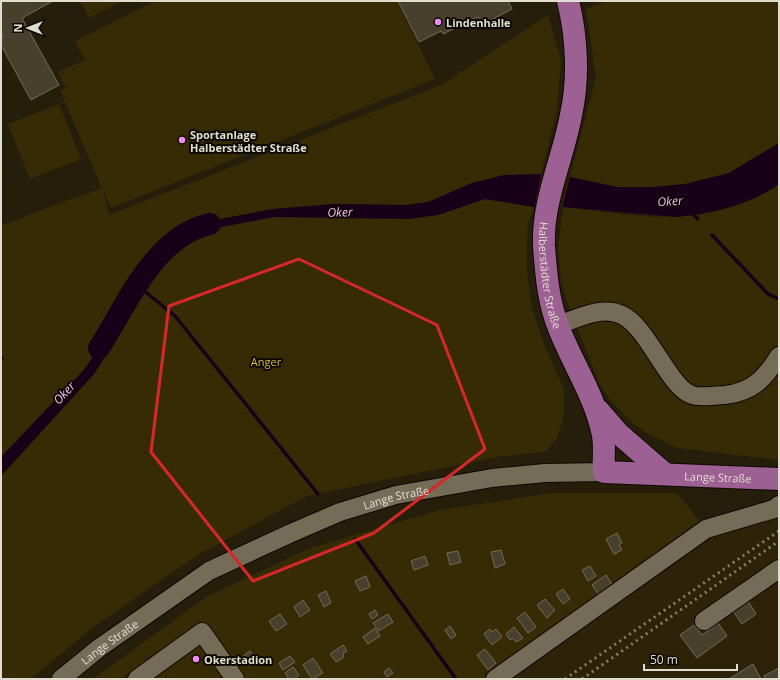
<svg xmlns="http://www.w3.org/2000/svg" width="780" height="680" viewBox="0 0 780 680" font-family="'Open Sans',sans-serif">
  <rect width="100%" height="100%" fill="#251e0b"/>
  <path fill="#2c2308" d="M779,498V679H495L706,529Z"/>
  <g fill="#372b06">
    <path d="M80,1H122L89,18Z"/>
    <path d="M155,1H397L435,79L111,208L103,191L109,215L441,85L548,15L561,61L557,110L541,174L504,175L472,183L428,202L406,205L334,204L273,209L210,221L186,233L138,281L116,322L84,370L1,457V226L41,210L102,188L60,91L66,88L58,72L85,60L75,41Z"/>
    <path d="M605,1H779V143L729,173L685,184L654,187H617L570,177L596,77L586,10Z"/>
    <path d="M59,104L81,159L30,179L8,124Z"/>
    <path d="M779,184V460L677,448L647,433L634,424L611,401L599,383L569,307L561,282L558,248L563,207C602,211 655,221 694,215C709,213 724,208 738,203C753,198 766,194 779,184Z"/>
    <path d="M485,199L534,207L528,225L527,242V272L532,308L543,342L564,389V416L557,438L545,452L496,457L307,496L201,553L96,625L31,679H1V476L94,374L122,330L143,290L164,262L187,241L210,229L274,217L438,215Z"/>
    <path d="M553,493H677L706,529L496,679H244L212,633L158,651L121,679H93L206,597L310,548L440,510Z"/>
    <path d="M202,640L230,679H148Z"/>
  </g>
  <g fill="#170018">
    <path d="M779,143V184C751,205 711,214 676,217L563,207L570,177L617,187H654L685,184L729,173Z"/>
    <path d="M541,174L534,207L485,199L438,215L409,219L274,217L210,229L187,241L164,262L143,290L122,330L94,374L1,476V457L84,370L116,322L138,281L186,233L210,221L273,209L334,204L406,205L428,202L472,183L504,175Z"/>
  </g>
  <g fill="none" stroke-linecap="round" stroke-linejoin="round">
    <g stroke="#170018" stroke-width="3.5">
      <path d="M692,213L698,219"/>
      <path d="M712,235L768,294L779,299"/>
      <path d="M135,286L143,290L175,316L318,494"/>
      <path d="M1,358H2"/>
      <path d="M355,539L456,679"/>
    </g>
    <path stroke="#170018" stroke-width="22" d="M99,348C127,305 154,236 210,224"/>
  </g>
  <g fill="#47402c" stroke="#736b56">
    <path d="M1,1H53L22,18L59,85L31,100L1,45V37L3,36L1,32Z"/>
    <path d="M398,1H508L512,9L482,25L478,17L443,34L441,31L419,42Z"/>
    <path d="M617,533L622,543L619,545L622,550L614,554L606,539Z"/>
    <path d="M501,550L505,564L495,568L491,552Z"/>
    <path d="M458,551L461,562L450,565L447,553Z"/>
    <path d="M425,556L428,565L414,570L411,561Z"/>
    <path d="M590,566L596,576L588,581L582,570Z"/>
    <path d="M606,575L613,586L603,601L592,585Z"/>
    <path d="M366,576L370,587L360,591L355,581Z"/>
    <path d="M563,589L570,599L563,604L556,594Z"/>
    <path d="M326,591L331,603L324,607L318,595Z"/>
    <path d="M545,599L555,610L547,618L537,605Z"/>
    <path d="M303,600L310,610L300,617L294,607Z"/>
    <path d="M748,601L756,614L742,624L733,611Z"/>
    <path d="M375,610L378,615L372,619L369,614Z"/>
    <path d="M525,612L536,627L528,633L517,618Z"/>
    <path d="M280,614L287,624L276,631L269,621Z"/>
    <path d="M388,614L393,622L379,631L373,623Z"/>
    <path d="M718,623L727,636L697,658L680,635L694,625L702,635Z"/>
    <path d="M450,626L456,635L451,639L445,630Z"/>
    <path d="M514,627L523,638L516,642L513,638L510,640L506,634Z"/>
    <path d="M375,628L380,636L368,644L363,637Z"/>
    <path d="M490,629L492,632L496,629L502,637L492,645L484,634Z"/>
    <path d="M343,645L347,651L343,653L344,657L336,662L330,654Z"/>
    <path d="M485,649L496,663L488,670L477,655Z"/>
    <path d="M250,651L256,660L248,666L242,657Z"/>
    <path d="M290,656L295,662L283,670L279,663Z"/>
    <path d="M313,658L323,673L312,679L303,665Z"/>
    <path d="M753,664L761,679H729Z"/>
    <path d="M293,667L299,675L294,679H289L285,673Z"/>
    <path d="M389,668L393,673L387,677L384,672Z"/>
    <path d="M779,668V679H765L764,676Z"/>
  </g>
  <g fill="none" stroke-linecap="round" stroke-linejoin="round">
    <g stroke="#0e0800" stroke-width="20">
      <g id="minor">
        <path d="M558,325C576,319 602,305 622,315C648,327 669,388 692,395C702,398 714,395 725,395C753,392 765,378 779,356"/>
        <path d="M704,621L779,569"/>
        <path id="s1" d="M61,679L99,648L209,571L289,534L340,512L396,495L492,478L545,473L604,472"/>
        <path d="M137,679L202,632L235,679"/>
        <path d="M495,679L706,529L774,509L779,505"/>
      </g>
    </g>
    <g stroke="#0e0800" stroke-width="24">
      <g id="major">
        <path id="s2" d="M568,1C577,37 579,79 571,115C563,159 542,201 544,246C546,272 548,301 558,326C572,363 595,396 603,435C605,447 603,460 604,472L779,479"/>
        <path d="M598,410L618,433L664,473"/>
      </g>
    </g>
    <use href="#minor" stroke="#746c57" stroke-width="18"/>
    <use href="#major" stroke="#9c6092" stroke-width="22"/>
    <g stroke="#868071" stroke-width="3" stroke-dasharray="2 4" stroke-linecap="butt">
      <path d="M565,679L779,531"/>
      <path d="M582,679L779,541"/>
    </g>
  </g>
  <path fill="none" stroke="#d62828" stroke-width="3" stroke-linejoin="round" d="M299,259L437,325L485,449L374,533L253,581L151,452L169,306Z"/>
  <g fill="#f28af3" stroke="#0c0903" stroke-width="1.5">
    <circle cx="438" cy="22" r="4"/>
    <circle cx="182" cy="140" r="4"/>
    <circle cx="196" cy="659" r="4"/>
  </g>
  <g text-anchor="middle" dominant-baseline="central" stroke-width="4" stroke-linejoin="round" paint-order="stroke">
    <g font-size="11" font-weight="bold" fill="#e1ddd1" stroke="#0c0903" text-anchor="start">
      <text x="446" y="22">Lindenhalle</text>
      <text x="190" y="134">Sportanlage<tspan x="190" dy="13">Halberstädter Straße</tspan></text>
      <text x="204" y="659">Okerstadion</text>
    </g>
    <g font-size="11" fill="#e1ddd1" stroke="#0c0903">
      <text stroke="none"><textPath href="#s2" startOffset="279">Halberstädter Straße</textPath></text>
      <text stroke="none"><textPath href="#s2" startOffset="600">Lange Straße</textPath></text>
      <text stroke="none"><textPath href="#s1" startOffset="385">Lange Straße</textPath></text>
      <text stroke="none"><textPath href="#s1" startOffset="61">Lange Straße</textPath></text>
    </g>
    <g font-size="11" fill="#e2b93a" stroke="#0c0903">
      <text x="266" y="361">Anger</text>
    </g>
    <g font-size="12" font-style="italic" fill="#fcb8fc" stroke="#0c0903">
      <text transform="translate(670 201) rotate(-4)">Oker</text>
      <text transform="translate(340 212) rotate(-1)">Oker</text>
      <text transform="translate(64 393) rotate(-47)">Oker</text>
    </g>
  </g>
  <rect width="780" height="680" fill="none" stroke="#e1ddd1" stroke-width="4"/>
  <g transform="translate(28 28) rotate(270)" stroke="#0c0903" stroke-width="3" paint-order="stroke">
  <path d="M0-3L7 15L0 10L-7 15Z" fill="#e1ddd1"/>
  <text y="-6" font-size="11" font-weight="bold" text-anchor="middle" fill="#e1ddd1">N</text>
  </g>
  <path d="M644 664v6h93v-6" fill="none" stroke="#e1ddd1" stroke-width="2"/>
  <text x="650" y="664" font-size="12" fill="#e1ddd1" stroke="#0c0903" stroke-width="3" paint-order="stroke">50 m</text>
</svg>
